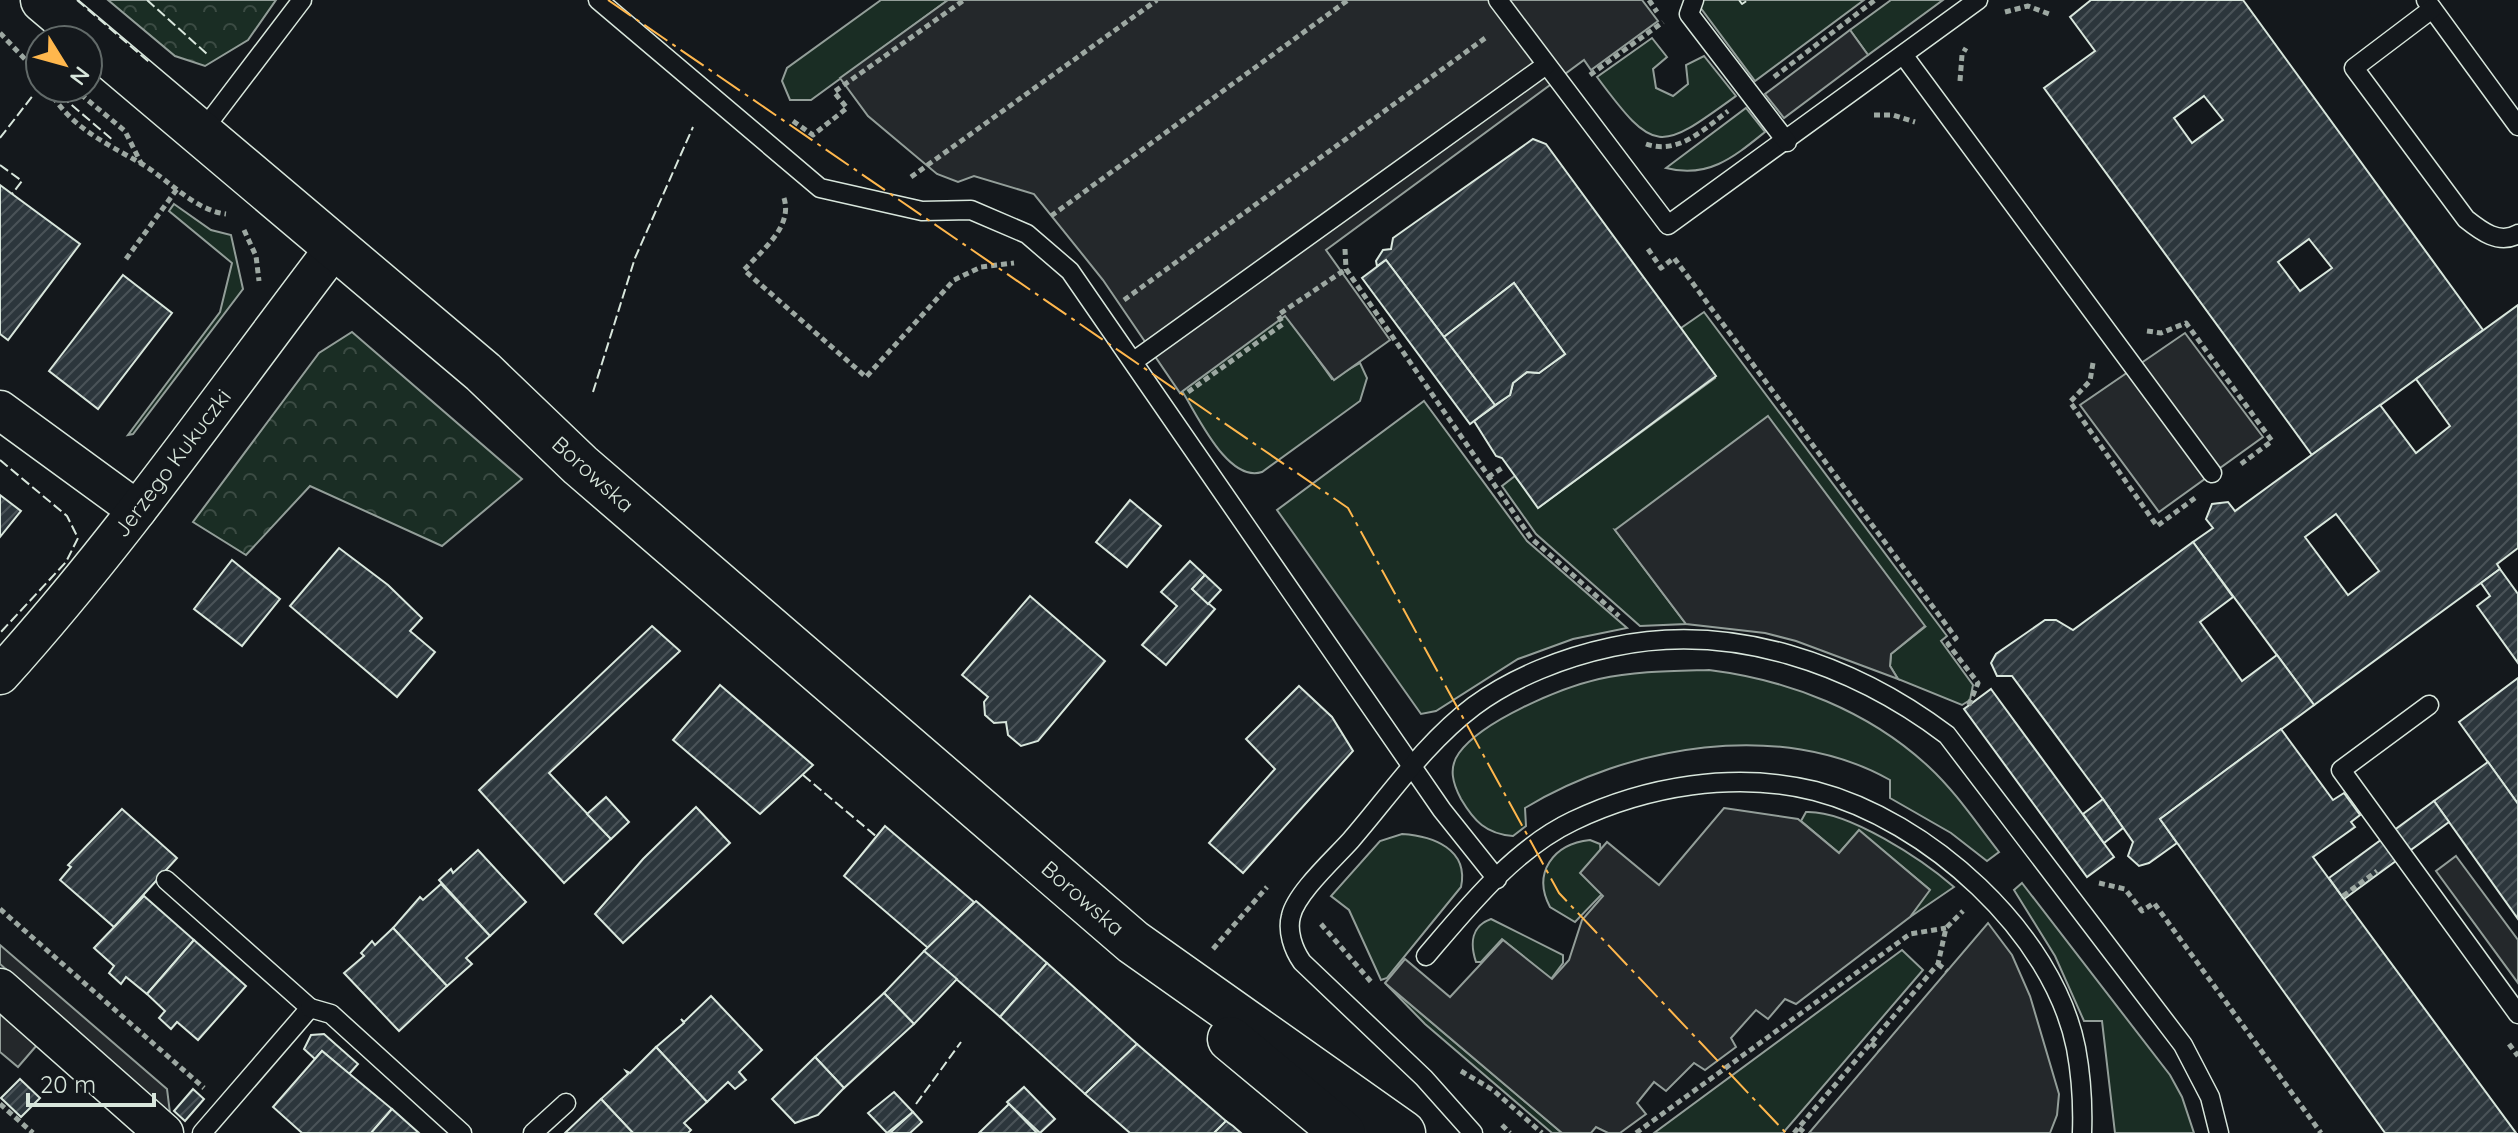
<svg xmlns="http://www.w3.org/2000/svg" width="2518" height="1133" viewBox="0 0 2518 1133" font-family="Quicksand,sans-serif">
  <defs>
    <pattern id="forest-crowns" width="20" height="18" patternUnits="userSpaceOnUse" patternTransform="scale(2)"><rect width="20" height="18" fill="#1a2d24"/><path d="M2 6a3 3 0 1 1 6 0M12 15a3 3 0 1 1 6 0" fill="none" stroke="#3b4b43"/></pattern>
    <pattern id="building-hatch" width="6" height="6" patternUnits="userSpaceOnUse" patternTransform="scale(2)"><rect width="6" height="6" fill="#2c363c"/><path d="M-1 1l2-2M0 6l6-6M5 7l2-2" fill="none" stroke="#4a5358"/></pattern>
  </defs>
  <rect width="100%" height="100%" fill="#14181c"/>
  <g fill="#1a2d24" stroke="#939e99" stroke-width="2">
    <path d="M881,0H948L811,100H790L782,81L787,68Z"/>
    <path d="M1702,0H1864L1755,81L1700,7Z"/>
    <path d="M1891,0H1943L1868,55L1850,30Z"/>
    <path d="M1652,38L1667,57L1653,69L1656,88L1673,96L1688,84L1686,65L1704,56L1736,96C1659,152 1655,155 1597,77Z"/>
    <path d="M1746,108L1765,132C1734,157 1708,179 1666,168Z"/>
    <path d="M174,204L211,230L231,235L243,289L133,434L128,435L220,312L232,263L169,211Z"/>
    <path d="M1259,298L1287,316L1332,379L1360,363L1367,378L1360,401L1262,472C1228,483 1198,416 1182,391Z"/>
    <path d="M1704,312L1947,636L1941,641L1973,685L1970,700L1962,705L1898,679L1890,666L1891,654L1925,627L1615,530L1686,624L1640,626L1536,534L1502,486L1515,476L1539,507L1715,378L1681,328Z"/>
    <path d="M1424,401L1527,541L1627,628L1573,639L1518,659L1436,711L1421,714L1277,510Z"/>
    <path d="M1709,670C1789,680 1869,711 1929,767C1956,792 1977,824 1999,852L1987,861L1951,833L1890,798V780C1780,718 1627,746 1525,808L1526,826L1513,836C1486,834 1474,821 1461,799C1453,784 1448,768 1459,753C1482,721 1560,688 1599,679C1635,671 1671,671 1709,670Z"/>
    <path d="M1806,812C1848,810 1923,860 1954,887L1910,917L1929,889L1859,831L1839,853L1801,821Z"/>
    <path d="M1402,834C1433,836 1469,849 1461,887L1387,978L1381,980L1349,910L1331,896L1380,841Z"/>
    <path d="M1590,840L1600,844L1604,892L1575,922L1550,907C1532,873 1553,844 1590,840Z"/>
    <path d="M2022,883L2170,1075L2182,1097L2194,1133H2115L2102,1021H2084L2055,956L2014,890Z"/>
    <path d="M1491,919L1563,955V963L1551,979L1502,939L1481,962H1476C1470,944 1471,926 1491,919Z"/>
    <path d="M1902,950L1923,970L1783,1133H1654Z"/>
    <path d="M1385,983L1562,1133H1552L1425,1024Z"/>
  </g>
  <g fill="url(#forest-crowns)" stroke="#939e99" stroke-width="2">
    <path d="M108,0H276L248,40L205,66L175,56Z"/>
    <path d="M352,332L522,479L442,546L310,486L246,555L193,522L319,353Z"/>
  </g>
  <g fill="#24282b" stroke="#939e99" stroke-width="2">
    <path d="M948,0H1642L1658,21L1591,70L1584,60L1326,250L1390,340L1334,380L1285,316L1180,393L1103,280L1034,194L974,176L958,182L937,174L868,116L840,78Z"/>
    <path d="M1850,30L1868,55L1784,118L1765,94Z"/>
    <path d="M2185,333L2263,437L2159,512L2080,405Z"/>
    <path d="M1768,416L1925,626L1891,654L1890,666L1898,679L1796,641L1765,633L1686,624L1615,530Z"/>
    <path d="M1724,808L1798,819L1839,853L1859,830L1930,890L1910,917L1796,1004L1785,999L1768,1019L1756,1010L1731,1038L1736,1047L1705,1070L1694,1063L1666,1091L1654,1082L1637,1103L1646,1114L1620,1133H1608L1596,1127L1591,1133H1562L1385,983L1405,959L1450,997L1503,940L1552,979L1569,960L1582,920L1603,896L1580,873L1607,842L1659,885Z"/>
    <path d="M2456,856L2518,940V983L2436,871Z"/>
    <path d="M1988,923L2012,955L2030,996L2059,1094L2057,1115L2050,1133H1809Z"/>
    <path d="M0,945L167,1089L170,1113L0,964Z"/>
    <path d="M0,1013L37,1045L18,1067L0,1052Z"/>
  </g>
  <g fill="url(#building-hatch)" stroke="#d8e6dc" stroke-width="2" fill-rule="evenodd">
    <path d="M2091,0H2243L2483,330L2312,455L2044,88L2095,51L2070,17ZM2204,96L2223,120L2192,143L2174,118ZM2309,239L2332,268L2300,291L2278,262Z"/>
    <path d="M1533,139L1546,144L1716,376L1538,508L1502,458L1496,456L1474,421L1510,395L1513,383L1527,372L1539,373L1565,354L1514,283L1444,337L1386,260L1377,266L1376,261L1383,250L1391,249L1393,238Z"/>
    <path d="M0,185L80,244L8,340L0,334Z"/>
    <path d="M1386,260L1495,405L1470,424L1362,278Z"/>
    <path d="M123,275L172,313L98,409L49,371Z"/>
    <path d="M1514,283L1565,354L1539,373L1527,372L1513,383L1510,395L1495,405L1444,337Z"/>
    <path d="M2518,305V548L2497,564L2500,569L2314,705L2193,542L2213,528L2206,519L2212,504L2228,502L2235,511L2380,405L2416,453L2450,426L2416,379ZM2336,514L2379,571L2348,595L2305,537Z"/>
    <path d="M0,495L21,511L0,537Z"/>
    <path d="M1130,500L1161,526L1127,567L1096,542Z"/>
    <path d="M2193,542L2233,597L2200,622L2242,681L2277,655L2314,705L2160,819L2177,843L2149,863L2139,866L2128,856L2133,842L2103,799L2012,676H1997L1991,663L1996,654L2045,620H2056L2073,630Z"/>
    <path d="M339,548L388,585L422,618L410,631L435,652L397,697L290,606Z"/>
    <path d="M232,560L280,599L242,646L194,609Z"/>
    <path d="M1190,561L1205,575L1192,589L1215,609L1166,665L1142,645L1177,606L1161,592Z"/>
    <path d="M2500,569L2518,594V663L2477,606L2490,596L2481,583Z"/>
    <path d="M1205,575L1221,590L1208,604L1192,589Z"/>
    <path d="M1030,596L1105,661L1038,741L1021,746L1008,735L1006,722L994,723L985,715L984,702L988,697L962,675Z"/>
    <path d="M652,626L680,651L549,773L611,839L564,883L479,790Z"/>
    <path d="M2518,678V804L2459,722Z"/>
    <path d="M720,685L813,765L760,814L673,740Z"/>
    <path d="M1299,686L1332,717L1353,751L1243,873L1209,843L1275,769L1246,739Z"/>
    <path d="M1991,689L2114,857L2087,877L1964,709Z"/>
    <path d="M2281,729L2333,800L2344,793L2360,815L2351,822L2355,827L2313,857L2516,1133H2385L2160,819Z"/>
    <path d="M2488,762L2518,804V919L2434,801Z"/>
    <path d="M606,797L629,822L611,839L587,814Z"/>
    <path d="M2103,799L2123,828L2104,843L2083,814Z"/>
    <path d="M2434,801L2449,822L2344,899L2329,878Z"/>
    <path d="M696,807L730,843L623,943L595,914L643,859Z"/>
    <path d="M122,809L177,858L114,927L60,880L71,867L68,865Z"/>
    <path d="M885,826L974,902L928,948L844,876Z"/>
    <path d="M478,850L526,902L490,936L439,880L451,869L453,873Z"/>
    <path d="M441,884L490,936L466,958L472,964L447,986L393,928L420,897L423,900Z"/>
    <path d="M144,896L194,940L147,994L126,977L121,984L109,973L114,966L94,948Z"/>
    <path d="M976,901L1047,963L1000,1017L924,951Z"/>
    <path d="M393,928L447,986L399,1031L344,973L364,956L361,953L372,941L375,945Z"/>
    <path d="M194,940L246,986L198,1040L177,1022L171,1029L159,1018L165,1011L147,994Z"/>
    <path d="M924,951L957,979L914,1024L884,993Z"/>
    <path d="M1047,963L1137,1044L1085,1094L1000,1017Z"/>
    <path d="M884,993L914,1024L844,1088L815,1057Z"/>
    <path d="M711,996L762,1050L739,1072L746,1080L735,1089L728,1082L707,1102L656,1047L684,1023L681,1019L684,1022Z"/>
    <path d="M324,1034L358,1064L349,1074L322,1051L315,1059L304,1049L311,1035Z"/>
    <path d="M1137,1044L1226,1121L1214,1133H1130L1085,1094Z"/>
    <path d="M656,1047L707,1102L684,1123L691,1130L688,1133H633L601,1099L628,1074L626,1071L630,1073Z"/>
    <path d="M322,1051L392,1109L371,1133H302L273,1107Z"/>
    <path d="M815,1057L844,1088L818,1115L795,1123L772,1099Z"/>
    <path d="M20,1079L40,1098L21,1117L1,1098Z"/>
    <path d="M1024,1087L1055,1119L1040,1133L1007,1102Z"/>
    <path d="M193,1089L204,1099L185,1121L174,1111Z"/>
    <path d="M894,1092L913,1112L887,1133L868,1113Z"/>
    <path d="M601,1099L633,1133H565L585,1114Z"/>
    <path d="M1009,1104L1037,1133H979Z"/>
    <path d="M392,1109L419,1133H371Z"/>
    <path d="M913,1112L922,1122L910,1133H890Z"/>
    <path d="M1226,1121L1233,1126L1241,1133H1214Z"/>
  </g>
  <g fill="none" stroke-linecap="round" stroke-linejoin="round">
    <g stroke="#d8e6dc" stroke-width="21">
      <g id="lane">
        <path d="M598,0L820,188L922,211L971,210L1027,234L1070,271L1442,810L1497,879"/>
        <path d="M1498,0L1668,225L1978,0"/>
        <path d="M1694,0L1689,14L1787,142"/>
        <path d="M2426,0L2518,126"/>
        <path d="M2432,9L2354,68L2466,219C2481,231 2499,245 2518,234"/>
        <path d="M1904,56L2212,473"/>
        <path d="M200,134L302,0"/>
        <path d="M1134,361L1546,65"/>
        <path d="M2429,705L2341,770L2518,1014"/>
        <path d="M166,880L310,1008L202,1133"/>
        <path d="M1426,956C1467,908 1514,849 1573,821C1646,786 1735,771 1815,791C1927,820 2053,932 2076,1048C2081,1075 2083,1106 2082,1133"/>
        <path d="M310,1008L331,1014L462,1133"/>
        <path d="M533,1133L566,1103"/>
        <path d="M1473,1133L1424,1078L1302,962C1293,949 1287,931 1291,916C1296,893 1335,858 1351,840C1390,795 1425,743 1474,706C1513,677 1565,657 1612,647C1731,621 1853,664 1947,735L2183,1045L2210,1097L2219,1133"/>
      </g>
    </g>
    <g stroke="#d8e6dc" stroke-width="41">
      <g id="street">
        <path d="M0,410L137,510"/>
        <path d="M0,675C122,540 226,390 336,246"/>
        <path d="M0,988L164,1133"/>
      </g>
    </g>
    <g stroke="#d8e6dc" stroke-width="47">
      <g id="secondary">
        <path d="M43,0L483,372L580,465L1133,942L1403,1133"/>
        <path d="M1230,1039L1343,1133"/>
      </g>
    </g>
    <g stroke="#9da8a2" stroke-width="5" stroke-dasharray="6 4" stroke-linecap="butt">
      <path d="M1649,0L1657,12"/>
      <path d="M2005,12L2028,6L2049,14"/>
      <path d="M0,33L40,75"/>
      <path d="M1590,75L1663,22"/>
      <path d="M1774,77L1875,0"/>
      <path d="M1960,81L1962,55L1966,48"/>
      <path d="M48,88C69,127 106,143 142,164C169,180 194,210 226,214"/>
      <path d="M73,88L125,131L141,163"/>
      <path d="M1874,115H1893L1915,122"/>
      <path d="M793,121L813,135L847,108L834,92L964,0"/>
      <path d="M1646,144C1678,155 1703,130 1728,111"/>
      <path d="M911,177L1157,0"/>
      <path d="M784,198C793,227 762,250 744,270L866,377L954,280L981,267L1014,263"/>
      <path d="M1051,216L1348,0"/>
      <path d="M244,230L256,256L259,281"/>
      <path d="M1345,249L1346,269L1531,538L1619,616"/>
      <path d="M1648,249L1661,268L1674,258L1956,638L1948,644L1978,683L1968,707"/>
      <path d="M126,259L177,189"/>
      <path d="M1124,300L1488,36"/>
      <path d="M2147,331L2161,333L2186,323L2272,441L2241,464"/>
      <path d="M2093,363L2090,381L2070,402L2157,526L2195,498"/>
      <path d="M1188,392L1283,324L1278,315L1346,269"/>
      <path d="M1488,477L1502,468"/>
      <path d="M2099,883L2125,889L2142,911L2154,903L2321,1133"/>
      <path d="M2343,896L2377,871"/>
      <path d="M0,909L204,1088"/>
      <path d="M1321,924L1372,983"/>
      <path d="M1213,949L1267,887"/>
      <path d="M1938,964L1947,971"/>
      <path d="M1871,1043L1879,1050"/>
      <path d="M2509,1044L2518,1056"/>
      <path d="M1461,1071L1493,1090L1542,1133"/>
      <path d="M0,1104L33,1133"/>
      <path d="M1502,1125L1510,1133"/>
      <path d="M1799,1128L1805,1133"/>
      <path d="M1636,1133L1910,934L1946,928"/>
      <path d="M1794,1133L1938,964L1946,928L1963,911"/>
    </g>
    <use href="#lane" stroke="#14181c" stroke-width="18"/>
    <use href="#street" stroke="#14181c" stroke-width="38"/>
    <use href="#secondary" stroke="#14181c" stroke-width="44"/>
    <g stroke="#d8e6dc" stroke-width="2" stroke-dasharray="10 4" stroke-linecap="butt">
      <path d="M77,0L149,62"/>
      <path d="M147,0L207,54"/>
      <path d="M1739,0L1742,4L1748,0"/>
      <path d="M61,96L114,141"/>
      <path d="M0,138L34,94"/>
      <path d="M0,165L22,181L12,194"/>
      <path d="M593,392L635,258L693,127"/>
      <path d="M0,460L67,516L78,538L66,562L0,633"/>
      <path d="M803,775L877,837"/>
      <path d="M916,1104L961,1042"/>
    </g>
    <path stroke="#ffb74d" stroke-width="2" stroke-dasharray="28 6 4 6" stroke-linecap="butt" d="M608,0L1348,508L1559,893L1786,1133"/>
  </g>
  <g text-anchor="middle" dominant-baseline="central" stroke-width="6" stroke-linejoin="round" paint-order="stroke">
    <g font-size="22" fill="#d8e6dc" stroke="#14181c">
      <text transform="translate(172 463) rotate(-53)">Jerzego Kukuczki</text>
      <text transform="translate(593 474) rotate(42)">Borowska</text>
      <text transform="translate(1083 898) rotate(41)">Borowska</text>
    </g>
  </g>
  <g transform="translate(64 64) rotate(127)"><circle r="38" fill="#14181c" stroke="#626a69" stroke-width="2"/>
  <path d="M0-6L14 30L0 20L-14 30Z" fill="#ffb74d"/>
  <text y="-12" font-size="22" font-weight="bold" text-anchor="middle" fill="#d8e6dc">N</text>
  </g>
  <path d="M28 1093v12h126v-12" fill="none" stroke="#d8e6dc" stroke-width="4"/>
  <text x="40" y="1093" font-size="24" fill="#d8e6dc" stroke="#14181c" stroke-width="6" paint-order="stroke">20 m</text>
</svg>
